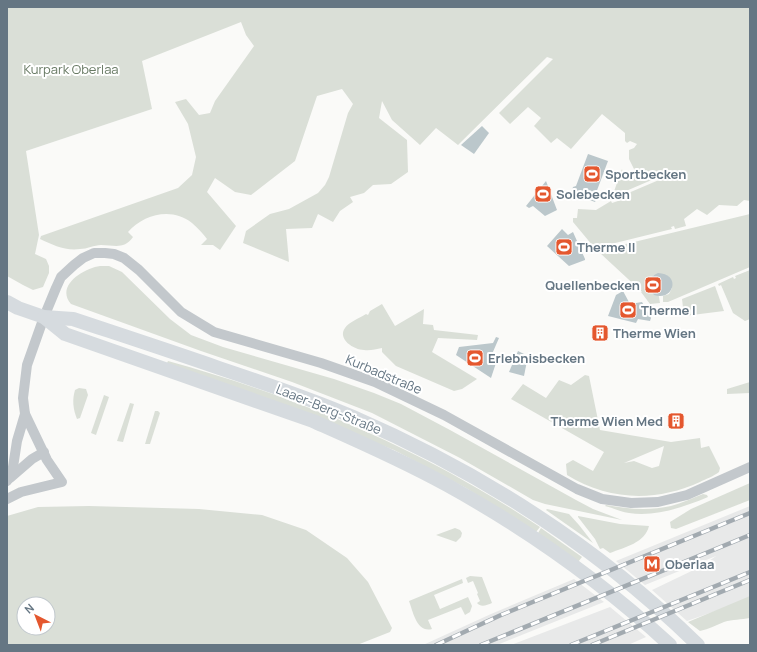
<svg xmlns="http://www.w3.org/2000/svg" width="757" height="652" viewBox="0 0 757 652" font-family="Manrope,sans-serif">
  <rect width="100%" height="100%" fill="#fafaf8"/>
  <g fill="#e8e9e9">
    <path d="M750,506V599L687,621L652,590L702,566L716,556L645,585L616,561Z"/>
    <path d="M574,579L604,602L497,645H423L491,614Z"/>
    <path d="M610,607L646,637L628,645H511Z"/>
  </g>
  <g fill="#dadfd7" fill-rule="evenodd">
    <path d="M7,7H750V201L744,200L737,206L719,205L707,215L697,209L684,219L686,226L675,229L674,226L671,227L672,229L603,246H593L573,222V218H577L578,209L596,210L611,201L612,203L618,201L617,198L619,197L673,174L672,171L657,177L656,175L653,177L654,179L612,197L622,169L623,175L630,180L636,173L629,159V150L634,148L637,144L630,141L627,143L625,141V133L602,114L571,149L557,138L551,143L534,126L541,118L528,107L510,124L499,113L553,59L547,57L458,145L436,128L420,145L392,120L382,101L379,118L407,140L408,172L391,184L373,185L364,193L350,197L353,202L340,211L333,222L318,214L312,228L286,229L289,262L243,243L246,231L270,214L289,209L318,193L325,185L329,177L348,113L353,104L342,89L317,96L295,161L251,195L235,192L215,178L207,192L236,226L220,250L213,245H201L207,239C203,234 198,228 192,223C172,207 144,214 128,232L133,237C124,250 114,245 101,245C94,245 87,249 80,249C65,251 53,245 40,239L41,236L178,188L192,175L196,157L188,124L175,102L186,99L199,115L210,113L215,101L254,46L246,35L241,22L142,61L152,109L26,151L39,235L35,254L46,259L49,266V273L43,287L33,290L23,285L7,276Z"/>
    <path d="M750,214V267L668,302H663V296L669,294L672,288L653,275L659,297L660,303L650,304L641,292L642,291H641L600,253L605,249Z"/>
    <path d="M100,266H109L122,272L170,319L191,335L223,347L334,379L374,393L401,404L450,430L576,500L593,509L622,520L545,504L533,500L460,458L372,413L292,382L201,351L71,304C55,286 84,268 100,266Z"/>
    <path d="M750,270V319L745,321L733,313L721,285L719,286L718,284L733,277L734,279L736,278L735,276Z"/>
    <path d="M715,286L724,311L684,316L682,299Z"/>
    <path d="M382,304L395,326L424,309L423,324L433,325L434,330L478,335L477,340L438,338L432,352L477,379L462,389L454,391L396,366L382,352V348C376,349 370,351 364,350C354,350 337,339 345,328C349,322 360,318 366,314L368,315L370,311Z"/>
    <path d="M168,361C299,397 426,451 540,527L536,532L466,488L394,450L167,363Z"/>
    <path d="M585,375L589,376L600,430L671,442L700,438L701,448L709,446L720,468L719,472C714,476 706,479 700,482C656,502 609,501 567,475L566,464L573,460L593,471L604,452L511,399L523,384L546,398L559,380L571,385ZM664,446L659,466L652,468L634,461L624,463Z"/>
    <path d="M750,382V393L727,394V389Z"/>
    <path d="M79,388L86,389L88,395L80,418L77,419C73,409 72,400 75,390Z"/>
    <path d="M104,395L109,397L96,435L91,433Z"/>
    <path d="M130,403L134,404L123,442L117,441Z"/>
    <path d="M155,411H158L160,413L150,444H145Z"/>
    <path d="M750,483V500L676,529L671,528L670,522L691,509Z"/>
    <path d="M703,494L707,495L708,497C684,507 656,517 629,513C621,512 613,508 605,506L606,505C627,509 649,511 671,506C682,503 692,498 703,494Z"/>
    <path d="M89,506L199,509L262,515L306,530L347,558L368,582L392,628L390,632L357,645H7V516L38,507ZM24,604H48V628H24Z"/>
    <path d="M547,509L569,514L579,525L593,543L546,510Z"/>
    <path d="M578,516L620,524L649,526C645,543 625,547 610,553L603,548L600,549L595,539L578,517Z"/>
    <path d="M455,528L460,530L462,533L461,537L456,542L436,535Z"/>
    <path d="M541,528L582,557L578,562L538,533Z"/>
    <path d="M470,576L482,577L492,603C487,605 481,608 477,603L480,601L477,594L478,593L473,581L468,583L466,578Z"/>
    <path d="M462,579L463,583L434,595L440,609L468,597L472,606L470,612L465,615L461,607L428,620L432,629C417,633 413,612 409,601Z"/>
    <path d="M750,596V618C741,620 733,619 724,622C716,625 709,629 700,631L688,622Z"/>
  </g>
  <g fill="#bbc7cb">
    <path d="M482,126L489,133L474,154L461,145Z"/>
    <path d="M588,154L608,161L596,193L598,196L595,202L571,193L573,187L576,186Z"/>
    <path d="M546,181L557,210L545,216L533,206L529,208L526,206Z"/>
    <path d="M562,229L568,235L573,232L585,259V260L569,266L547,246Z"/>
    <path d="M658,273C682,274 673,302 654,295L649,288C648,280 651,276 658,273Z"/>
    <path d="M623,291L630,304L642,302L651,318L650,321L638,319L636,323L608,316L616,295Z"/>
    <path d="M496,337L499,338L489,361L496,363L491,378L456,355L459,347L493,343Z"/>
    <path d="M518,351L528,356L524,376L509,372Z"/>
  </g>
  <g fill="none" stroke-linecap="round" stroke-linejoin="round">
    <g stroke="#c3c8cc" stroke-width="10">
      <path d="M10,478L32,459L44,452"/>
      <path d="M7,481L13,467L17,441L25,414L23,398L27,365L44,317L56,288L61,277L74,265L83,258L94,253H105L114,254L124,258L139,270L181,312L214,332L321,363L375,382L444,415L577,489L602,499L631,503L658,502L687,495L750,467"/>
      <path d="M7,499L21,492L62,482L47,460L25,414"/>
    </g>
    <g stroke="#d6dbdf" stroke-width="14">
      <path d="M7,302L18,308L44,317L73,319C121,335 170,351 219,368C264,383 309,398 353,417C480,472 599,548 698,645"/>
      <path d="M44,317L65,334L313,421C358,441 404,461 447,485C527,529 603,583 670,645"/>
    </g>
    <g stroke="#a2aab0" stroke-width="4.5">
      <g id="rail">
        <path d="M436,645L501,615L750,513"/>
        <path d="M481,645L750,535"/>
        <path d="M571,645L750,572"/>
        <path d="M592,645L750,580"/>
      </g>
    </g>
    <use href="#rail" stroke="#fff" stroke-width="3" stroke-dasharray="9" stroke-linecap="butt"/>
  </g>
  <defs>
    <g id="stadium-square" transform="scale(0.9)"><rect x="-9" y="-9" width="18" height="18" rx="4" fill="#e4572e" stroke="#fff"/><path d="M0-5a6.5 5 0 1 0 0 10a6.5 5 0 1 0 0-10ZM-3.5-1.8h7v3.6h-7Z" fill="#fff"/></g>
    <g id="building-square" transform="scale(0.9)"><rect x="-9" y="-9" width="18" height="18" rx="4" fill="#e4572e" stroke="#fff"/><path d="M-4-6H4V6H1V3H-1V6H-4ZM-2.5-4.3h1.7v1.8h-1.7ZM.8-4.3h1.7v1.8H.8ZM-2.5-1h1.7V.8h-1.7ZM.8-1h1.7V.8H.8Z" fill="#fff"/></g>
    <g id="metro-square" transform="scale(0.9)"><rect x="-9" y="-9" width="18" height="18" rx="4" fill="#e4572e" stroke="#fff"/><path d="M-5.5 5V-5H-3L0 0L3-5H5.5V5H3V-.5L0 4L-3-.5V5Z" fill="#fff"/></g>
  </defs>
  <g fill-rule="evenodd">
    <use href="#stadium-square" x="592" y="174"/>
    <use href="#stadium-square" x="543" y="194"/>
    <use href="#stadium-square" x="564" y="247"/>
    <use href="#stadium-square" x="653" y="285"/>
    <use href="#stadium-square" x="628" y="310"/>
    <use href="#building-square" x="600" y="333"/>
    <use href="#stadium-square" x="475" y="358"/>
    <use href="#building-square" x="676" y="421"/>
    <use href="#metro-square" x="652" y="564"/>
  </g>
  <g text-anchor="middle" dominant-baseline="central" stroke-width="4" stroke-linejoin="round" paint-order="stroke">
    <g font-size="13" fill="#687a64" stroke="#fff">
      <text x="71" y="69">Kurpark Oberlaa</text>
    </g>
    <g font-size="13" font-weight="bold" fill="#657683" stroke="#fff" text-anchor="start">
      <text x="605" y="174">Sportbecken</text>
      <text x="556" y="194">Solebecken</text>
      <text x="577" y="247">Therme II</text>
      <text x="640" y="285" text-anchor="end">Quellenbecken</text>
      <text x="641" y="310">Therme I</text>
      <text x="613" y="333">Therme Wien</text>
      <text x="488" y="358">Erlebnisbecken</text>
      <text x="663" y="421" text-anchor="end">Therme Wien Med</text>
      <text x="665" y="564">Oberlaa</text>
    </g>
    <g font-size="13" fill="#657683" stroke="#fff">
      <text transform="translate(384 374) rotate(23)">Kurbadstraße</text>
      <text transform="translate(329 409) rotate(22)">Laaer-Berg-Straße</text>
    </g>
  </g>
  <rect width="757" height="652" fill="none" stroke="#657683" stroke-width="16"/>
  <g transform="translate(36 616) rotate(318)"><circle r="19" fill="#ffffff" stroke="#c1c8cd"/>
  <path d="M0-3L7 15L0 10L-7 15Z" fill="#e4572e"/>
  <text y="-6" font-size="11" font-weight="bold" text-anchor="middle" fill="#657683">N</text>
  </g>
</svg>
